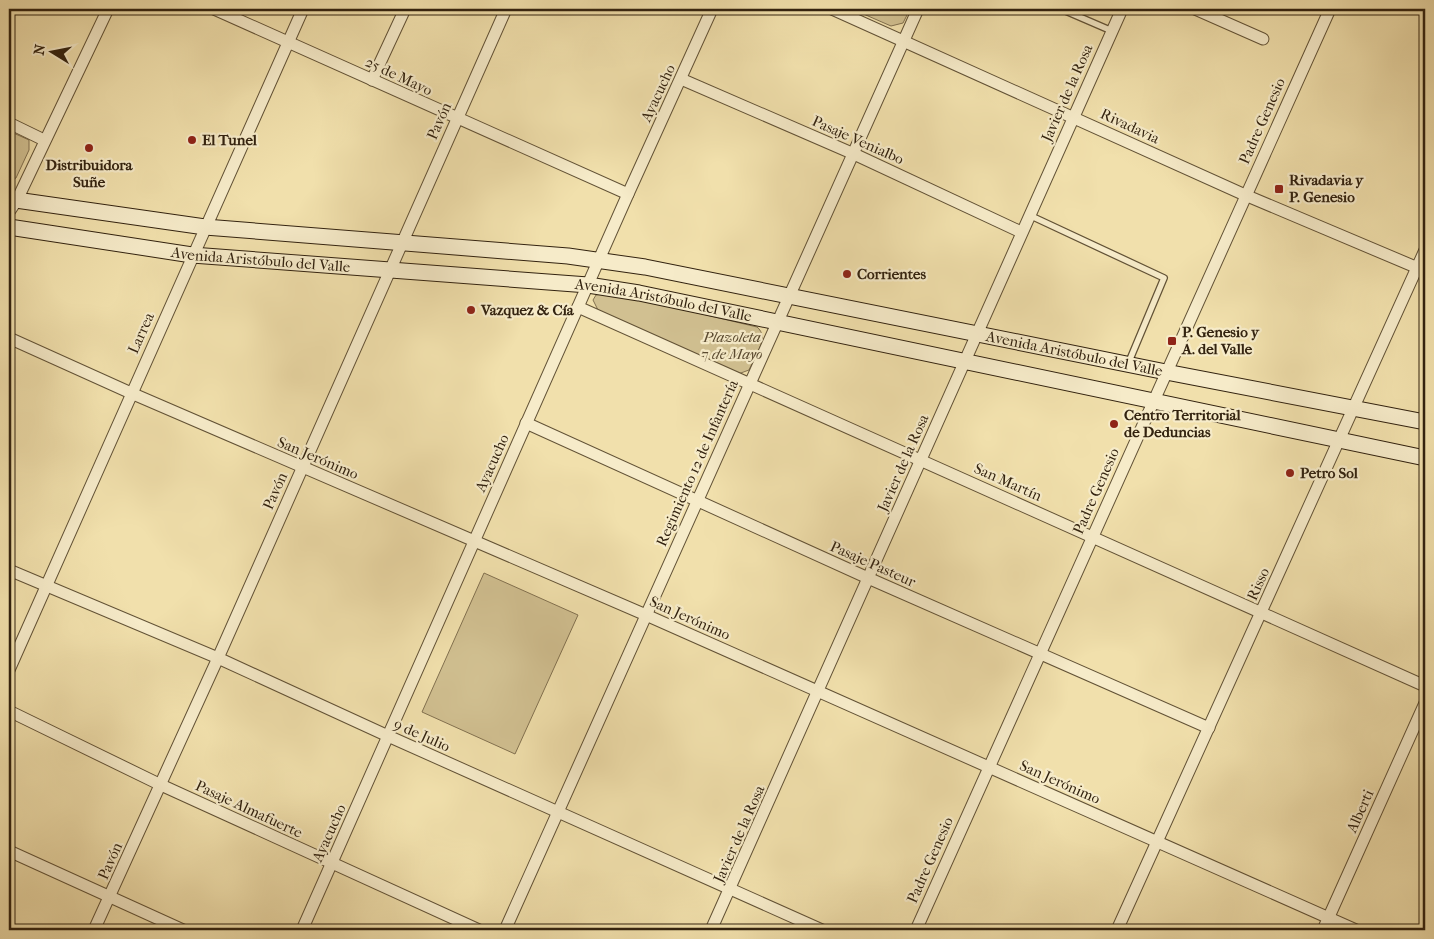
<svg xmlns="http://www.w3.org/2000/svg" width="1434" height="939" viewBox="0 0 1434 939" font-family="'IM FELL French Canon',serif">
  <rect width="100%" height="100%" fill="#f1e0ac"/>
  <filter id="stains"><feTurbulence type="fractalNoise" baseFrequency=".004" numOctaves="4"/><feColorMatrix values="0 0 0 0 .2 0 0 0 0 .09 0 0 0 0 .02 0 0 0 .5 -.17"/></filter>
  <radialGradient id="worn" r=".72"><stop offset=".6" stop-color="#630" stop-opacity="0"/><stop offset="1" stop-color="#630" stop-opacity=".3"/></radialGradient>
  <g fill="#d1c091" stroke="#827150">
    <path d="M852,9H910L903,23L891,26Z"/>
    <path d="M9,131L29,140V150L16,178L9,181Z"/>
    <path d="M603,294L639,299L757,327C770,337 754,358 749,370L738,374L598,310L593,300L596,295Z"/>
    <path d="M484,573L578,615L515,754L422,712Z"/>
  </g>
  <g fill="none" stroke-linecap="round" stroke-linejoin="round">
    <g stroke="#625236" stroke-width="8">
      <g id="service">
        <path d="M1061,9L1112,31"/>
        <path d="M1029,215L1164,278L1128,364"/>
      </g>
    </g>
    <g stroke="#625236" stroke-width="13">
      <g id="minor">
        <path d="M214,9L628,194"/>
        <path d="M832,9L1245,195L1425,271"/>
        <path d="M1195,9L1263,39"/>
        <path d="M1421,9L1425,11"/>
        <path d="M681,79L854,154L1021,232"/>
        <path d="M372,80L405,9"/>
        <path d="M9,123L44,140"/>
        <path d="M9,212L17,200L108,9"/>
        <path d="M578,307L1425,686"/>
        <path d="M9,338L131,393L646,615L1356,930"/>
        <path d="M526,423L868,578L1209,728"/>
        <path d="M9,570L218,658L388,736L822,930"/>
        <path d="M9,670L303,9"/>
        <path d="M9,711L161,785L479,930"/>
        <path d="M9,851L183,930"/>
        <path d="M94,930L218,658L506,9"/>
        <path d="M302,930L628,194L712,9"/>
        <path d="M505,930L918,9"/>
        <path d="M711,930L1122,9"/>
        <path d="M916,930L1330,9"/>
        <path d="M1117,930L1425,250"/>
        <path d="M1323,930L1425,703"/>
      </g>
    </g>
    <g stroke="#32220f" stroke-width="17">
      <g id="secondary">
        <path id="s1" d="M9,199L205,227L568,256L645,267L1166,372L1425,422"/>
        <path id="s2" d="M9,227L192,255L588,285L639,293L1425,458"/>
      </g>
    </g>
    <use href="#service" stroke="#f6ebc9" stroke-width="5.5"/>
    <use href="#minor" stroke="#f6ebc9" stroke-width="11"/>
    <use href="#secondary" stroke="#f6ebc9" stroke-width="15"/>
  </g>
  <g fill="#8f2418" stroke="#f6ebc9" stroke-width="2">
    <circle cx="192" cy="140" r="5"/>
    <circle cx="89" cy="148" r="5"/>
    <rect x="1274" y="184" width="10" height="10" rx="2.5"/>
    <circle cx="847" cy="274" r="5"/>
    <circle cx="471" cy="310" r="5"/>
    <rect x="1167" y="336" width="10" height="10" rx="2.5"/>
    <circle cx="1114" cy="424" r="5"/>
    <circle cx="1290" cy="473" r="5"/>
  </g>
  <g text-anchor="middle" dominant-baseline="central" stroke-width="4.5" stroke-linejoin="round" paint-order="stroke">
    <g font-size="15" fill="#32220f" stroke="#f6ebc9">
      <text transform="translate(399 76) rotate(25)">25 de Mayo</text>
      <text transform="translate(658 93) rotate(-65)">Ayacucho</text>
      <text transform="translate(1067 93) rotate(-66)">Javier de la Rosa</text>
      <text transform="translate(439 121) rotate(-66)">Pavón</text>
      <text transform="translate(1262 121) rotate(-66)">Padre Genesio</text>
      <text transform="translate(1130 126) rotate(25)">Rivadavia</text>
      <text transform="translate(858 140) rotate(24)">Pasaje Venialbo</text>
      <text stroke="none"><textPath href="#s2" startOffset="254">Avenida Aristóbulo del Valle</textPath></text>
      <text stroke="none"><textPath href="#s2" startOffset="659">Avenida Aristóbulo del Valle</textPath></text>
      <text transform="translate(141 333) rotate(-66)">Larrea</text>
      <text stroke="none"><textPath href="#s1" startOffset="1078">Avenida Aristóbulo del Valle</textPath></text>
      <text transform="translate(318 458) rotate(23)">San Jerónimo</text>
      <text transform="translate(492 463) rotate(-66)">Ayacucho</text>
      <text transform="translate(697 463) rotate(-66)">Regimiento 12 de Infantería</text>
      <text transform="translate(903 463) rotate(-66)">Javier de la Rosa</text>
      <text transform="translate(1008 482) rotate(24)">San Martín</text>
      <text transform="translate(275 491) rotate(-66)">Pavón</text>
      <text transform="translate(1096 491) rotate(-66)">Padre Genesio</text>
      <text transform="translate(873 564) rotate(24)">Pasaje Pasteur</text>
      <text transform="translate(1258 584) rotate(-66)">Risso</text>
      <text transform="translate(690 618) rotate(24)">San Jerónimo</text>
      <text transform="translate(422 735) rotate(24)">9 de Julio</text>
      <text transform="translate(1060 782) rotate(24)">San Jerónimo</text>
      <text transform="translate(249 809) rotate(25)">Pasaje Almafuerte</text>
      <text transform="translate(1360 811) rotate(-66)">Alberti</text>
      <text transform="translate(329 833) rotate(-66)">Ayacucho</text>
      <text transform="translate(739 834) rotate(-66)">Javier de la Rosa</text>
      <text transform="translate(930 860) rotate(-66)">Padre Genesio</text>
      <text transform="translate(110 861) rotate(-66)">Pavón</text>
    </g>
    <g font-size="15" font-weight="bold" fill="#32220f" stroke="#f6ebc9" text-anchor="start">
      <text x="202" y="140">El Tunel</text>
      <text x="89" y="165" text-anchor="middle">Distribuidora<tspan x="89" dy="17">Suñe</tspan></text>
      <text x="1289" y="180">Rivadavia y<tspan x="1289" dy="17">P. Genesio</tspan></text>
      <text x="857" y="274">Corrientes</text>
      <text x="481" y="310">Vazquez &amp; Cía</text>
      <text x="1182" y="332">P. Genesio y<tspan x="1182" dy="17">A. del Valle</tspan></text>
      <text x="1124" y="415">Centro Territorial<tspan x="1124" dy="17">de Deduncias</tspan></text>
      <text x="1300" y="473">Petro Sol</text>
    </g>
    <g font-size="15" font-style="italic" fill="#5a4a30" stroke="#f6ebc9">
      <text x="732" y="337">Plazoleta<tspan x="732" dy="17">7 de Mayo</tspan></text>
    </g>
  </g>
  <rect width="1434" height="939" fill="none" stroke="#f1e0ac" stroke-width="30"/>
  <rect x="10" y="10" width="1414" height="919" fill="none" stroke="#32220f" stroke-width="2.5"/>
  <rect x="15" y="15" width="1404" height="909" fill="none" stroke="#32220f"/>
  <g transform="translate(52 52) rotate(280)" stroke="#f6ebc9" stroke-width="4" paint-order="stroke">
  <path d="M0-4L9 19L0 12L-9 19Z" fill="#32220f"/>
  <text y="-8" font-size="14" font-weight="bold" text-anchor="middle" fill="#32220f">N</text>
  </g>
  <rect width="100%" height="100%" filter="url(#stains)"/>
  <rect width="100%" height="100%" fill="url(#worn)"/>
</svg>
